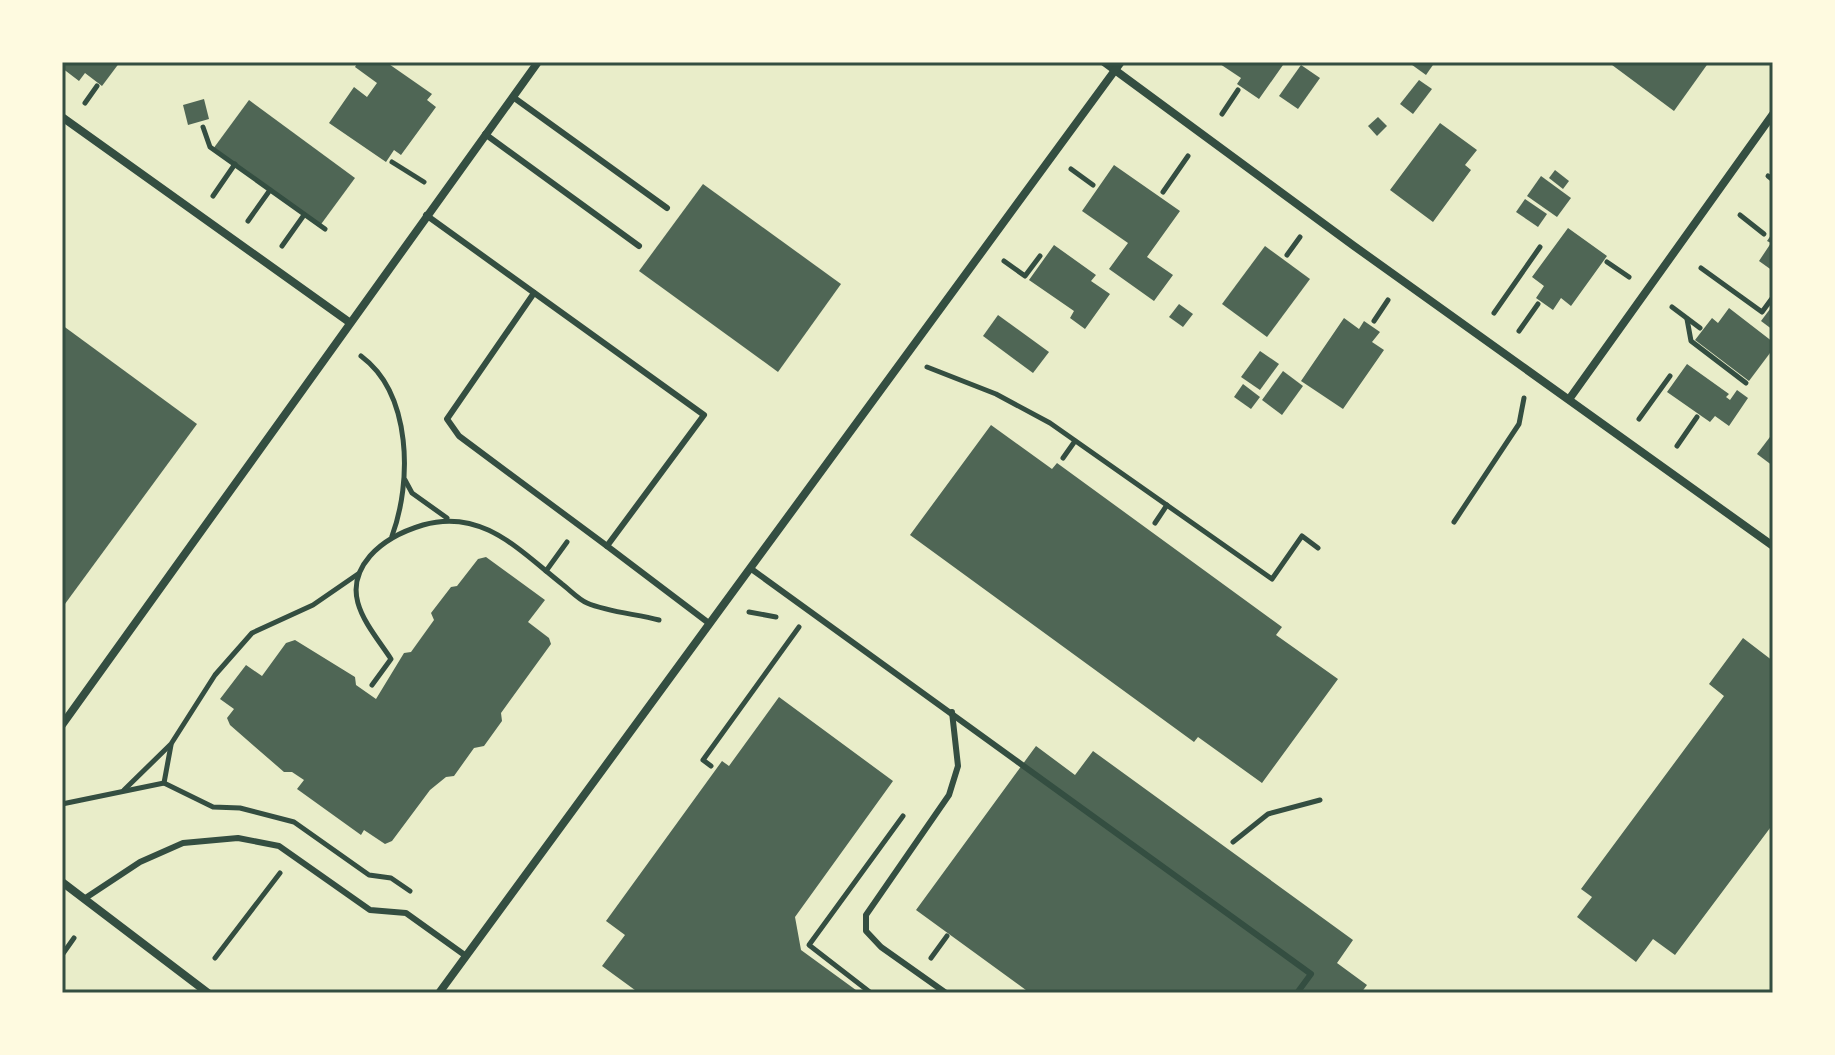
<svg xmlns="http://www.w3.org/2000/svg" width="1835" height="1055" viewBox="0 0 1835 1055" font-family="Mulish,sans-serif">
  <rect width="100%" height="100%" fill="#e9edc9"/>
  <g fill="#4f6655">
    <path d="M62,62H120L102,86L85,73L79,81L62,68Z"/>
    <path d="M358,62H386L432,94L427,100L436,107L401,155L394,150L386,162L329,123L354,87L367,97L377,83L355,67Z"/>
    <path d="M1217,62H1279L1283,65L1259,99L1237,84L1241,78Z"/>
    <path d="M1408,62H1435L1426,75Z"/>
    <path d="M1608,62H1709L1674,111Z"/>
    <path d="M1301,65L1320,78L1298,109L1279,96Z"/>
    <path d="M1419,80L1432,89L1413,114L1400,104Z"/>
    <path d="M204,99L209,119L188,125L183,105Z"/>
    <path d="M249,100L355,178L319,227L213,149Z"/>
    <path d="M1378,117L1387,126L1377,136L1368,126Z"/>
    <path d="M1440,123L1477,150L1465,165L1471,170L1433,222L1390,190Z"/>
    <path d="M1114,165L1180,211L1147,257L1173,275L1154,301L1109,269L1128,243L1082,211Z"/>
    <path d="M1555,170L1569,181L1563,189L1549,178Z"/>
    <path d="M1541,176L1571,198L1557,217L1527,196Z"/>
    <path d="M703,184L841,284L778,372L639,271Z"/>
    <path d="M1525,199L1547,214L1538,227L1516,212Z"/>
    <path d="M1568,228L1607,256L1571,306L1561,298L1553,310L1536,298L1544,286L1532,277Z"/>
    <path d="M1773,232V271L1759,261L1771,243L1767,241Z"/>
    <path d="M1054,245L1096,275L1091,281L1110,294L1085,329L1070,318L1074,311L1029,280Z"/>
    <path d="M1265,246L1310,279L1267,337L1222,304Z"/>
    <path d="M1179,304L1193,314L1183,327L1169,317Z"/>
    <path d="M1773,305V330L1761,321Z"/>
    <path d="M1729,308L1773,342V349L1749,381L1695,340L1712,318L1718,323Z"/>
    <path d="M998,315L1049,352L1033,373L983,336Z"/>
    <path d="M1344,318L1359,329L1364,321L1380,332L1372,342L1384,350L1343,409L1301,381Z"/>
    <path d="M62,325L197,424L62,608Z"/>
    <path d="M1260,351L1279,364L1260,390L1241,377Z"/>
    <path d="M1687,364L1729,394L1726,397L1730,400L1737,390L1748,398L1729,426L1715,416L1710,422L1667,392Z"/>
    <path d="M1283,371L1303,386L1282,415L1262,400Z"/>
    <path d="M1243,384L1260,397L1251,409L1234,397Z"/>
    <path d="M991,425L1052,469L1057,463L1282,627L1276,635L1338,679L1262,783L1198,737L1194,742L910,535Z"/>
    <path d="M1773,433V466L1757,454Z"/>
    <path d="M486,557L545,600L528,622L549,638L551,644L501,713L502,721L484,746L474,748L454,776L446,777L430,790L392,841L385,844L364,830L361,835L297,789L304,780L292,772H284L230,725L227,718L234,709L220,699L246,665L262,676L286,643L295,640L355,677L356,685L376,699L404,653L411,652L434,620L431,613L451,587L457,586L478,559Z"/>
    <path d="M1743,638L1773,661V824L1675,955L1653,939L1636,962L1577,917L1592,897L1581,889L1724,696L1709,684Z"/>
    <path d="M779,697L893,781L795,917L801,950L860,993H639L602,966L625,935L606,921L722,761L729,766Z"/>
    <path d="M1036,746L1075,775L1093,751L1353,940L1337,963L1367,985L1361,993H1030L916,910Z"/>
  </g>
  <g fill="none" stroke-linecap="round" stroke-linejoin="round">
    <g stroke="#344e41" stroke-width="5">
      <path d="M85,103L97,86"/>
      <path d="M1222,114L1238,90"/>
      <path d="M203,127L210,147L325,229"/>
      <path d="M392,162L424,182"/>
      <path d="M1071,169L1093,185"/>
      <path d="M1768,176L1773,180"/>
      <path d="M1163,192L1188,156"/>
      <path d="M213,196L235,164"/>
      <path d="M1740,215L1764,234"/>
      <path d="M248,221L270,190"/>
      <path d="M282,246L304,215"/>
      <path d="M1287,255L1300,237"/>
      <path d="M1004,261L1025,276L1040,256"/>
      <path d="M1607,262L1629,277"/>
      <path d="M1701,268L1762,312L1773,297"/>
      <path d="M1672,307L1700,328"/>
      <path d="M1494,313L1540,247"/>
      <path d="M1687,319L1691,341L1746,383"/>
      <path d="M1374,321L1388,300"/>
      <path d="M1519,331L1538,304"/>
      <path d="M361,356C412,394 412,482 392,536"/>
      <path d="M927,367L996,394L1050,423L1272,579L1302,536L1318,548"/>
      <path d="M1639,419L1670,376"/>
      <path d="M1677,446L1697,417"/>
      <path d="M1063,458L1075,441"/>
      <path d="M405,480L412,493L447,518"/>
      <path d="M1454,522L1519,424L1524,398"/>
      <path d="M1155,523L1167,505"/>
      <path d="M546,571L567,542"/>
      <path d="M749,612L776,617"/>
      <path d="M372,685L391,659C370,627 337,594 370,556C384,540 403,531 423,525C482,508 519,550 562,584C570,590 578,599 587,603C608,612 636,614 659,620"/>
      <path d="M711,766L703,760L799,627"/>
      <path d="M164,783L171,745"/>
      <path d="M124,790L171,744L215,675L252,633L313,605L358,574"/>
      <path d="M62,804L164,783L213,807L240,808L294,822L369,875L391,878L410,891"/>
      <path d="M1233,842L1268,814L1320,800"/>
      <path d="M62,955L74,938"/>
      <path d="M215,958L280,873"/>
      <path d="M931,958L947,936"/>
      <path d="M871,993L809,945L903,816"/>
    </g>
    <g stroke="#344e41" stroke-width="6">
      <path d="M513,97L667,208"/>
      <path d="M485,134L639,246"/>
      <path d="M426,215L704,415L607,546L710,624"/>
      <path d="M534,293L447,419L459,436L607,546"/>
      <path d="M750,568L1311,974L1297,993"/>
      <path d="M84,899L140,862L183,843L238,838L279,846L370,910L406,913L466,956"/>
      <path d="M946,993L881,947L866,931V915L949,795L958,766L952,712"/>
    </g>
    <g stroke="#344e41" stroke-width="8">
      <path d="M1104,62L1354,246L1773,546"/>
      <path d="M62,117L349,322"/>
      <path d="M1570,398L1773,114"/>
      <path d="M62,725L538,62"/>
      <path d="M62,882L208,993"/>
      <path d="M439,993L1121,62"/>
    </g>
  </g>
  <rect width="1835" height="1055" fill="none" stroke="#fefae0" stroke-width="128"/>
  <rect x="64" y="64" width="1707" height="927" fill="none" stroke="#344e41" stroke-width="3"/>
</svg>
